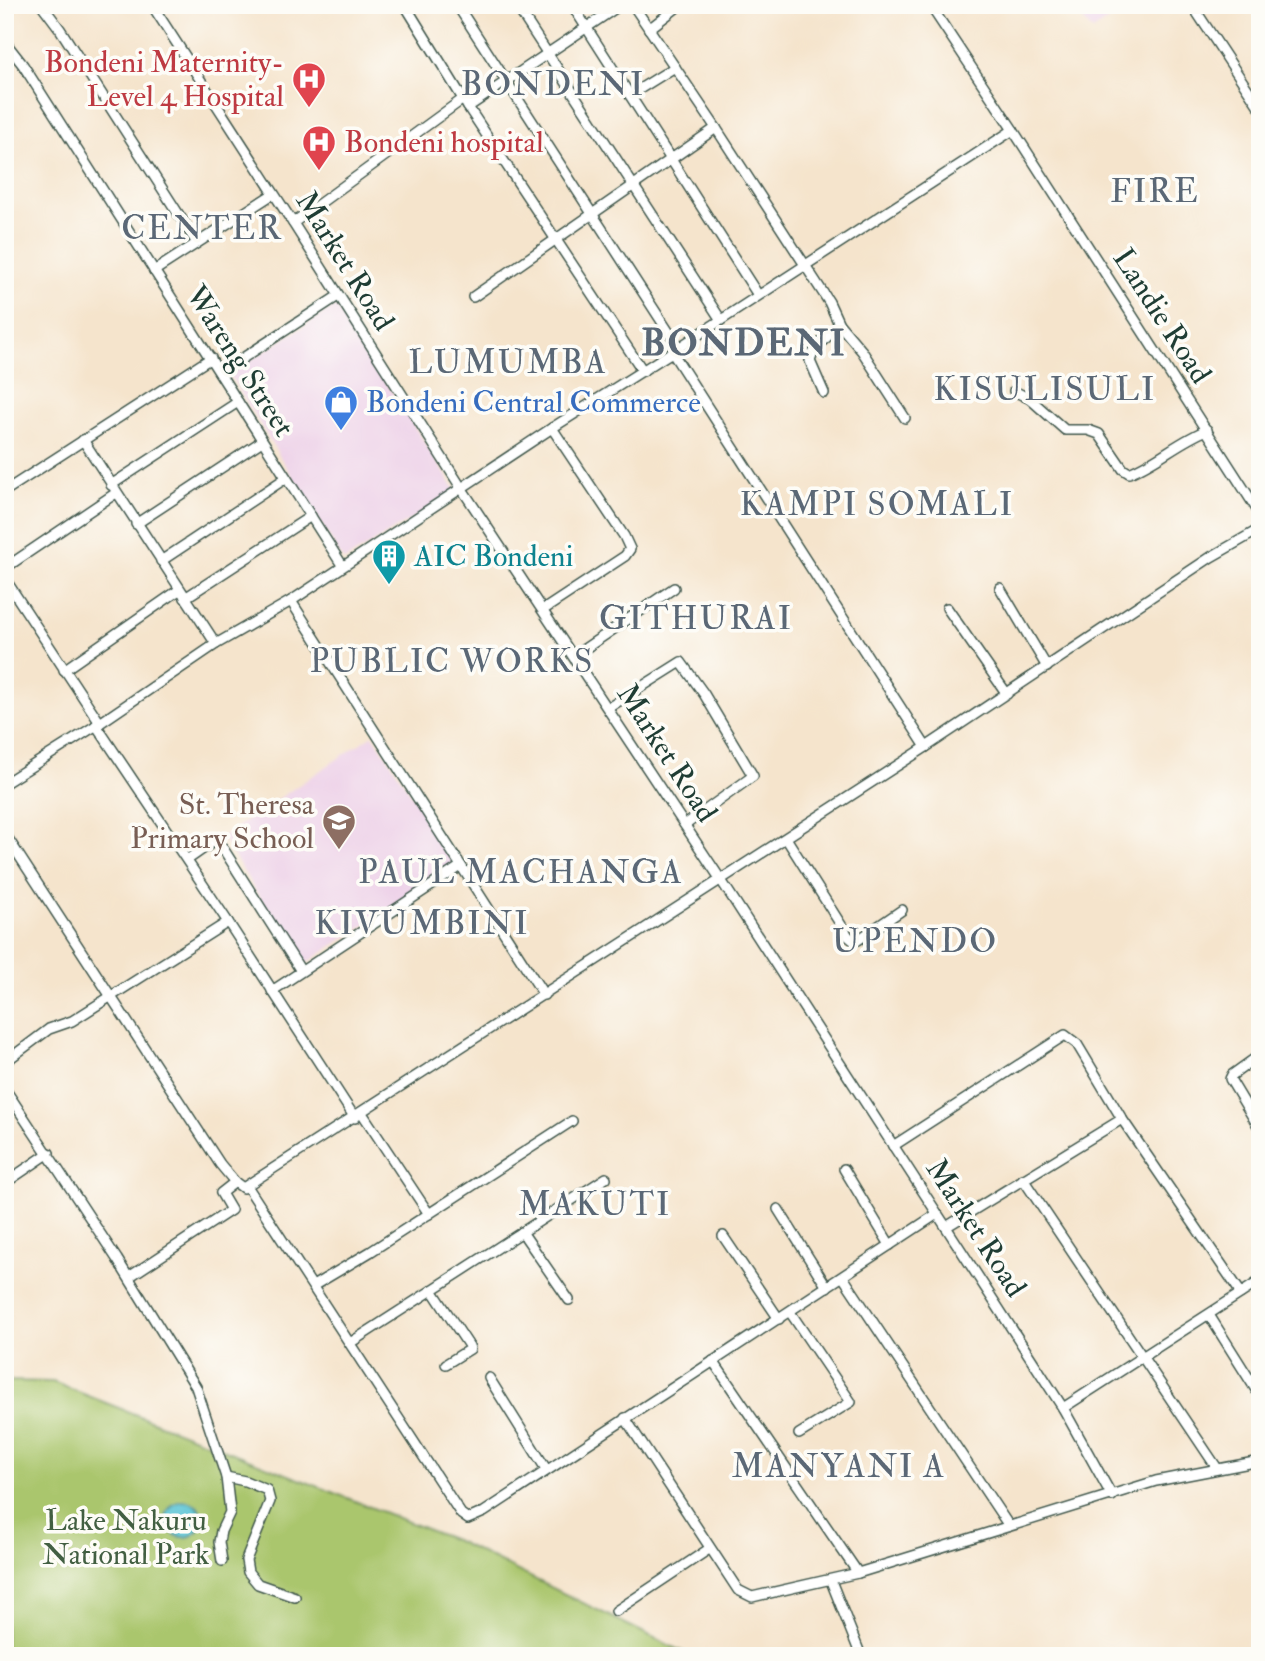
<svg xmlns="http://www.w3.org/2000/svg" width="1265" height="1661" viewBox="0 0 1265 1661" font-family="'IM FELL Double Pica',serif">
  <rect width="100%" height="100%" fill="#fdfcf7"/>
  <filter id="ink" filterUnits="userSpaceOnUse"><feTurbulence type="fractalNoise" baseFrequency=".0143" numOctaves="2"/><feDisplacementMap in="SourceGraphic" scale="14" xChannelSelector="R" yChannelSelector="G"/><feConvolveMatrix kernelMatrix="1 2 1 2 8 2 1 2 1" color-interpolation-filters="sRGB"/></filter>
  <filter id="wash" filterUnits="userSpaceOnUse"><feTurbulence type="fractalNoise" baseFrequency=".00686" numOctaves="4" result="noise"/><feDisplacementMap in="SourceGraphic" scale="28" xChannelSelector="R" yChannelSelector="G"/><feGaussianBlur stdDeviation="1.57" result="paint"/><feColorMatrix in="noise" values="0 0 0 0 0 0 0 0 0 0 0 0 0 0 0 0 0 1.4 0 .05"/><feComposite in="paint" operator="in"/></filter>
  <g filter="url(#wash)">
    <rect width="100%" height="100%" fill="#f5e4cc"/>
    <g fill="#edd0e8">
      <path d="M1070,5H1128L1093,31Z"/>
      <path d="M336,306L456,491L344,561L229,374Z"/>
      <path d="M373,735L457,865L302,966L222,837Z"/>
    </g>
    <path fill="#aac66d" stroke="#648250" stroke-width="2" d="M5,1381L53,1382L459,1542L691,1656H5Z"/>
    <circle fill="#5bc5d6" stroke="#3d8185" stroke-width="2" cx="184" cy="1519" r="18"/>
  </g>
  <g filter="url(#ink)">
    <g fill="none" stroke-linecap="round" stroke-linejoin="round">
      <g stroke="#3f564b" stroke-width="12">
        <g id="minor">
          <path d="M42,5L60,29L197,243"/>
          <path d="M152,5L293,223L462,489L721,880L946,1227L1063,1408L1112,1496"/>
          <path d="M405,5L468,107L643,371"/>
          <path d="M457,5L679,348"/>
          <path d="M516,5L721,320"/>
          <path d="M572,5L758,295"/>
          <path d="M633,5L716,128L829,302L839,324C829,339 816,341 810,361L824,393"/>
          <path d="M930,5L1013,130L1260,514"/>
          <path d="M1192,5L1260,108"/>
          <path d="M5,7L6,5"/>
          <path d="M649,29L680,5"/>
          <path d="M5,42L23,65L342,565"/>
          <path d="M630,95L675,67"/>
          <path d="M468,107L620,5"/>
          <path d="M5,153L8,171L5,178"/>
          <path d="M293,223L463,99"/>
          <path d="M154,271L273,194"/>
          <path d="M473,297L716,128"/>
          <path d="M839,324L862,351L905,418"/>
          <path d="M672,352L926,747"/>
          <path d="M220,373L338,296"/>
          <path d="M1014,391L1030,399L1065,430H1088L1099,434L1123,469L1129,473C1157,462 1179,441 1207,430"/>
          <path d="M83,440L216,644"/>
          <path d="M111,485L238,402"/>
          <path d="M5,491L211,358"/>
          <path d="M136,524L262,441"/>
          <path d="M161,561L286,478"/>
          <path d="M5,568L116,493"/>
          <path d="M5,579L100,723"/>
          <path d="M1000,588L1047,667"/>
          <path d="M185,598L311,516"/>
          <path d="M291,601L544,995"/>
          <path d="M947,608L1007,694"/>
          <path d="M543,610L625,556L630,549L624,536L552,428"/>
          <path d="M574,656L674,588"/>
          <path d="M64,670L179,590"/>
          <path d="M608,708L681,662L704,694L753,776L685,825"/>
          <path d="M96,725L228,922L355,1118"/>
          <path d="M5,783L100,723L216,644L291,601L552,428L672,352L1013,130"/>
          <path d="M5,834L220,1164L235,1182L243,1188L926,747L1211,557L1260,529"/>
          <path d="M786,838L848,936L854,941L858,940L902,910"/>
          <path d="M187,860L217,839L301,971"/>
          <path d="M272,991L461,866"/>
          <path d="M1260,1055L1232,1075L1230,1079L1260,1129"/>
          <path d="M5,1062L49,1029L72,1021L228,922"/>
          <path d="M5,1089L117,1259L196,1387L226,1477L230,1512L221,1531L219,1542L222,1561"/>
          <path d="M362,1113L429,1214"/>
          <path d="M893,1146L1065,1035L1077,1044L1122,1119L1241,1293"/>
          <path d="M844,1169L890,1245"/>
          <path d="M1023,1179L1217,1468"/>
          <path d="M5,1183L49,1153"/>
          <path d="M247,1186L461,1514L468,1519L484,1512L937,1214"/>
          <path d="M778,1209L827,1287"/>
          <path d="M946,1227L1122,1119"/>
          <path d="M522,1232L569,1300"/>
          <path d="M723,1236L779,1319"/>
          <path d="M129,1277L231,1210L221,1193L235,1182"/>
          <path d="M843,1277L1009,1526"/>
          <path d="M313,1286L370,1252L572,1121"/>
          <path d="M432,1290L469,1346L470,1349L446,1364"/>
          <path d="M790,1312L851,1402L799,1434"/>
          <path d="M1209,1315L1260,1396"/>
          <path d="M350,1343L606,1178"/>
          <path d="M713,1361L858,1573"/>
          <path d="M489,1378L546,1469"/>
          <path d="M1063,1408L1260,1281"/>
          <path d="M625,1418L738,1590L752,1597L858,1573L1156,1481L1260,1461"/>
          <path d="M226,1477L245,1481L267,1490L270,1501L246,1560L248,1572L258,1584L295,1597"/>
          <path d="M831,1581L861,1656"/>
          <path d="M616,1611L709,1549"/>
        </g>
      </g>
      <use href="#minor" stroke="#fff" stroke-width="9"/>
    </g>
  </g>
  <defs>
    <g id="hospital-pin" transform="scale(1.75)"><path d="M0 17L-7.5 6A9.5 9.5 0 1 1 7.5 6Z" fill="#e0444e" stroke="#fdfcf7"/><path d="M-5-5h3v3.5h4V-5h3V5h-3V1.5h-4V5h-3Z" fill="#fff"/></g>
    <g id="shop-pin" transform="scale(1.75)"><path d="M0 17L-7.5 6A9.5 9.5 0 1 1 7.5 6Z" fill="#3f7fe0" stroke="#fdfcf7"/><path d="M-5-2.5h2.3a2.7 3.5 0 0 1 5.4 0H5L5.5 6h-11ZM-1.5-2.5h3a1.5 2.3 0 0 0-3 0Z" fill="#fff"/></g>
    <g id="building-pin" transform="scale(1.75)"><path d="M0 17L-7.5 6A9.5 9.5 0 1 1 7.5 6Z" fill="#0f9aa8" stroke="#fdfcf7"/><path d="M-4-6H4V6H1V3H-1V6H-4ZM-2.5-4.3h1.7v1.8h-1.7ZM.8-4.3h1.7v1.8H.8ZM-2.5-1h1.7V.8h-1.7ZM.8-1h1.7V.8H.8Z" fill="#fff"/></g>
    <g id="school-pin" transform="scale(1.75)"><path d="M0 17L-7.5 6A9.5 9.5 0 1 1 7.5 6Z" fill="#8d6e63" stroke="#fdfcf7"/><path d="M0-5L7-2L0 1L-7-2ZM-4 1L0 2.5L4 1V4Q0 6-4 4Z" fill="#fff"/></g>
  </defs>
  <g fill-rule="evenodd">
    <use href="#hospital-pin" x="309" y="79"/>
    <use href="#hospital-pin" x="319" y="142"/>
    <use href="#shop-pin" x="341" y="402"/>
    <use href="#building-pin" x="389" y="556"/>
    <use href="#school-pin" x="339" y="821"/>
  </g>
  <g text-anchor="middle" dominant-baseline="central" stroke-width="7" stroke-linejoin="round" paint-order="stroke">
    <g font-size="30" fill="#be3a42" stroke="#fdfcf7" text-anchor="end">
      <text x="284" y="62">Bondeni Maternity-<tspan x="284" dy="34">Level 4 Hospital</tspan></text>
      <text x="344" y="142" text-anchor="start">Bondeni hospital</text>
    </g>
    <g font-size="30" fill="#1f3d34" stroke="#fdfcf7">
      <text transform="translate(345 261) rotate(58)">Market Road</text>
      <text transform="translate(1162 316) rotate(57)">Landie Road</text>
      <text transform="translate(240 361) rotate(57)">Wareng Street</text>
      <text transform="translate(667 753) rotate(57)">Market Road</text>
      <text transform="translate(976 1228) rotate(57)">Market Road</text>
    </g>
    <g font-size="30" fill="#366cbe" stroke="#fdfcf7" text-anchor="start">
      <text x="366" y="402">Bondeni Central Commerce</text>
    </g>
    <g font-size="30" fill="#0d838f" stroke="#fdfcf7" text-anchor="start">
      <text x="414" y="556">AIC Bondeni</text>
    </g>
    <g font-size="30" fill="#785e54" stroke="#fdfcf7" text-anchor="end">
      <text x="314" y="804">St. Theresa<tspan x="314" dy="34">Primary School</tspan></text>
    </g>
    <g font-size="30" fill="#425f42" stroke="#fdfcf7">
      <text x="126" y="1520">Lake Nakuru<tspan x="126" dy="34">National Park</tspan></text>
    </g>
    <g font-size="33" letter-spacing="2" fill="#5b6876" stroke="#fdfcf7">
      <text x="553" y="84">BONDENI</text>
      <text x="1155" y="191">FIRE</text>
      <text x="202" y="228">CENTER</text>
      <text x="508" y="362">LUMUMBA</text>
      <text x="1045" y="389">KISULISULI</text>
      <text x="877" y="504">KAMPI SOMALI</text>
      <text x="696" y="618">GITHURAI</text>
      <text x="452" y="661">PUBLIC WORKS</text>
      <text x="521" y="872">PAUL MACHANGA</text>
      <text x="422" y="923">KIVUMBINI</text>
      <text x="915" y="941">UPENDO</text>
      <text x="595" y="1204">MAKUTI</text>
      <text x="839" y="1466">MANYANI A</text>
    </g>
    <g font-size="37" font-weight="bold" letter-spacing="2" fill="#5b6876" stroke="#fdfcf7">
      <text x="744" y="343">BONDENI</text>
    </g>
  </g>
  <rect width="1265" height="1661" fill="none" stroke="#fdfcf7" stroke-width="28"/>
</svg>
